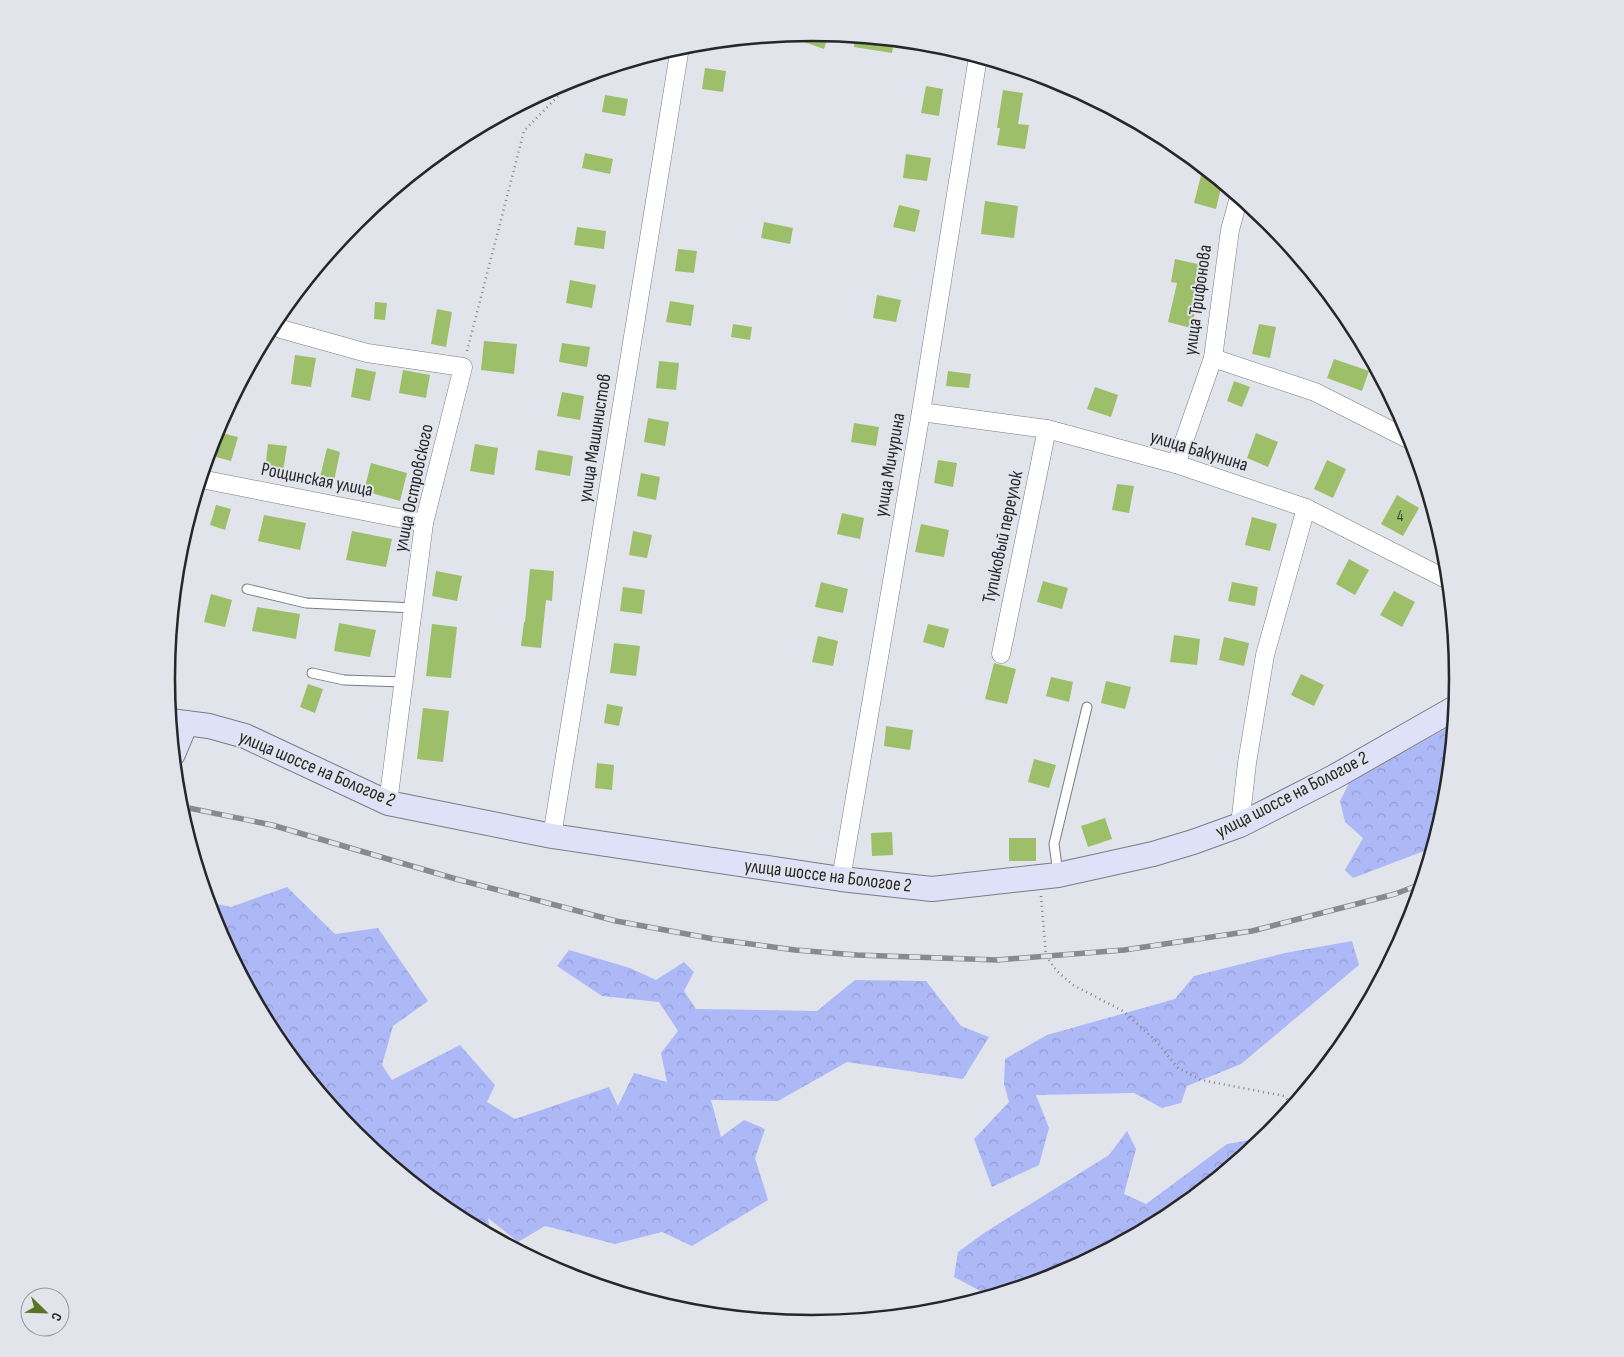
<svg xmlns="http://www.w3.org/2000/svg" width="1624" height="1357" viewBox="0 0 1624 1357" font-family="'Sofia Sans Condensed',sans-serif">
  <defs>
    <pattern id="forest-crowns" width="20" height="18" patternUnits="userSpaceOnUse" patternTransform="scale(1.25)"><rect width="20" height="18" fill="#adb8f6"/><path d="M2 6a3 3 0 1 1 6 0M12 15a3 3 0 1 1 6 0" fill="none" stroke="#959ed3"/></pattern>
  </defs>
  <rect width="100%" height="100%" fill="#e2e4ec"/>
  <g fill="url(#forest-crowns)">
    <path d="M1454,724L1446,805L1432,848L1353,878L1345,870L1363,838L1345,822L1340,801L1349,783Z"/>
    <path d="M287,887L335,934L378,928L428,1001L393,1026L382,1065L392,1080L460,1045L495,1085L487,1102L515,1119L609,1087L618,1106L634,1073L667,1082L661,1053L678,1031L659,1002L602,996L557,966L569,950L630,968L656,980L684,962L694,972L684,991L696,1009L817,1011L855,980L926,981L961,1026L989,1037L963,1079L847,1062L778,1101L711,1100L721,1137L744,1120L765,1129L755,1158L768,1200L692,1246L662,1232L615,1244L545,1226L518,1242L488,1218L491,1236L453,1215L355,1135L275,1037L215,925L208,902L231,907Z"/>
    <path d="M1352,941L1359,965L1241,1064L1187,1086L1181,1103L1162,1108L1134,1093L1036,1095L1049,1128L1039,1165L992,1187L974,1139L1009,1102L1004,1084L1005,1059L1047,1035L1175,999L1194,976L1285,953Z"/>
    <path d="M1127,1131L1136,1149L1124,1194L1146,1204L1227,1144L1267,1137L1171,1216L1059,1275L990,1296L954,1277L958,1252L984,1233L1109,1155Z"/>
    <path d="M917,1308L923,1314L881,1318V1316Z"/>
  </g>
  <g fill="#9ebf69">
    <path d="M812,32L829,34L824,49L804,42L808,33Z"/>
    <path d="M855,37L894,41L892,53L854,47Z"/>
    <path d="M705,68L726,71L723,92L702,89Z"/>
    <path d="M926,86L943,89L939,116L921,113Z"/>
    <path d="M1003,90L1023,93L1018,124L1029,125L1025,149L997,145L1000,128H997Z"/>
    <path d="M605,95L628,99L625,116L602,112Z"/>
    <path d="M585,153L613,159L610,174L582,168Z"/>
    <path d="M906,154L931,158L927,181L903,178Z"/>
    <path d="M1203,168L1222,184L1216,209L1194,203Z"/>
    <path d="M985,201L1018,206L1014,238L981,234Z"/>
    <path d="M899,205L920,210L915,232L893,227Z"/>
    <path d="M764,222L793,228L790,244L761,238Z"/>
    <path d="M577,227L606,231L604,249L574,245Z"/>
    <path d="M678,249L697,251L694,273L675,271Z"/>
    <path d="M1175,259L1202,265L1195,303L1197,304L1191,328L1168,322L1177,283L1171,282Z"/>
    <path d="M570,280L596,285L592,308L566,303Z"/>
    <path d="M877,295L901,300L896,322L873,318Z"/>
    <path d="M670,301L694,305L691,326L666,322Z"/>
    <path d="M375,302L387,303L385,320L374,319Z"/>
    <path d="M437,309L452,312L446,347L431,344Z"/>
    <path d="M733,324L752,327L750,340L731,337Z"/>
    <path d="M1259,324L1276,327L1270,358L1252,354Z"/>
    <path d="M484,341L517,344L514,374L481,370Z"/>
    <path d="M562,343L590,347L587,367L559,362Z"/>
    <path d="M295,355L316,358L311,387L291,384Z"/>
    <path d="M1334,359L1369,371L1362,391L1327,378Z"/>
    <path d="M659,361L679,363L676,390L656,388Z"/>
    <path d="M356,368L376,372L370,401L351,397Z"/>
    <path d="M403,370L430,375L426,398L399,393Z"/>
    <path d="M948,371L971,374L969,388L946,386Z"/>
    <path d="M1234,381L1250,387L1242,407L1227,401Z"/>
    <path d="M1095,387L1118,395L1111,417L1087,409Z"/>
    <path d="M562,392L584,396L580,420L557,416Z"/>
    <path d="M648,418L669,422L665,446L644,442Z"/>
    <path d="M854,423L879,427L876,446L851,442Z"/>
    <path d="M218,432L238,437L231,461L212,456Z"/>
    <path d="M1256,433L1278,442L1268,467L1247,458Z"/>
    <path d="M268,444L287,446L283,472L265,470Z"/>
    <path d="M475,444L498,448L494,475L470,471Z"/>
    <path d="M327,448L340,452L334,481L320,477Z"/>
    <path d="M538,450L573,456L570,476L535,470Z"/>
    <path d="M938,460L957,463L953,487L934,483Z"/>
    <path d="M1327,460L1346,469L1333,498L1314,489Z"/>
    <path d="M371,463L407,473L400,501L364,491Z"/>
    <path d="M641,473L660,477L656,500L637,496Z"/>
    <path d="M1117,484L1134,486L1129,513L1112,510Z"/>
    <path d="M1397,495L1419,508L1403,536L1381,524Z"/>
    <path d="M216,505L231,509L225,530L210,525Z"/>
    <path d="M842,513L864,518L860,539L837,534Z"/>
    <path d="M264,515L306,523L300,550L258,541Z"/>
    <path d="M1252,517L1277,524L1270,551L1245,545Z"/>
    <path d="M921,524L949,530L944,557L915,552Z"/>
    <path d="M352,531L392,539L386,567L346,560Z"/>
    <path d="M633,531L652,535L647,558L629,555Z"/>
    <path d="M1349,559L1369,570L1355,595L1336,584Z"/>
    <path d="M530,569L554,571L552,601L546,600L541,648L521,646L524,622H525Z"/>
    <path d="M436,571L462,576L457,601L432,596Z"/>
    <path d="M1043,581L1068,588L1062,609L1037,602Z"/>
    <path d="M821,582L848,589L843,613L815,607Z"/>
    <path d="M1232,582L1258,587L1255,606L1228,601Z"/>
    <path d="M623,587L645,590L642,614L620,611Z"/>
    <path d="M1394,591L1415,602L1402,627L1380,615Z"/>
    <path d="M211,594L232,600L225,627L204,622Z"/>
    <path d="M257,607L300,614L296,639L252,631Z"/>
    <path d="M339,623L376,630L370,657L334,651Z"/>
    <path d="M432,624L457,627L451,678L426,676Z"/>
    <path d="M928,624L949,629L944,648L923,642Z"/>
    <path d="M1174,635L1200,639L1197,665L1170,662Z"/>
    <path d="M818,636L838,641L833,666L812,662Z"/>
    <path d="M1224,637L1249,643L1244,666L1219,660Z"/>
    <path d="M614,643L640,646L636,676L610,673Z"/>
    <path d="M994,663L1016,669L1007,704L985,699Z"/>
    <path d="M1301,674L1324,685L1314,706L1291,695Z"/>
    <path d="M1051,677L1073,682L1069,702L1046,696Z"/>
    <path d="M1106,681L1131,687L1125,709L1101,703Z"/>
    <path d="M308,684L323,689L315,713L300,707Z"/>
    <path d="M607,704L623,707L619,726L604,723Z"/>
    <path d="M423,708L449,711L443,762L417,759Z"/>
    <path d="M886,726L913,730L910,750L884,746Z"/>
    <path d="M1034,759L1056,765L1049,788L1028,782Z"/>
    <path d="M597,763L614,765L612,790L595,788Z"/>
    <path d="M1105,818L1112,839L1088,847L1081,826Z"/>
    <path d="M892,832L893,855L872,856L871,833Z"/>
    <rect x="1009" y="838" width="27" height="23"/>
  </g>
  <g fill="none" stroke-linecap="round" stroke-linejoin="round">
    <g stroke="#7a7b82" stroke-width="11">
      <g id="lane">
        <path d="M247,589L306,603L414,608"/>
        <path d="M312,673L344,680L404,682"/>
        <path d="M1058,873L1054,844L1087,707"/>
      </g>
    </g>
    <g stroke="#7a7b82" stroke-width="19">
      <g id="street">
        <path d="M281,329L367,353L463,367L424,523L388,803"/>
        <path d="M1213,358L1315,392L1412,441"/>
        <path d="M921,412L1047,429L1176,464L1306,508L1448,580"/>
        <path d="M1176,464L1213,358L1230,230L1239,197"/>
        <path d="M201,479L424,523"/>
        <path d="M1001,654L1047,429"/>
        <path d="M1240,825L1247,763L1265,655L1306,508"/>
        <path d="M552,836L680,47"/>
        <path d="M841,879L921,412L978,57"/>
      </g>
    </g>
    <g stroke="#7a7b82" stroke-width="26">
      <g id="secondary">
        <path d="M170,721L209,726L245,736L388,803L552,836L841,879L932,889L1058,875L1153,854L1193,842L1240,825L1334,777L1455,708"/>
        <path d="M173,754L186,723"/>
      </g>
    </g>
    <g stroke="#828388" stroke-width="2.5" stroke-dasharray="1 4" stroke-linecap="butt">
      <path d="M467,351L524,131L558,96L560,84"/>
      <path d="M1041,896L1046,956L1057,971L1073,985L1123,1011L1156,1041L1178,1068L1201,1080L1284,1096L1289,1101L1291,1109"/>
    </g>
    <use href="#lane" stroke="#fff" stroke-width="9"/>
    <use href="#street" stroke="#fff" stroke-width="18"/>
    <use href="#secondary" stroke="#dee1f7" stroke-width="24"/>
    <g stroke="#898a90" stroke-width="5.5">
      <path id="rail" d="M179,806L272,825L456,879L616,921L714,939L795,950L857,955L997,960L1124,950L1252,931L1395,894L1421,884"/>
    </g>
    <use href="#rail" stroke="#e2e4ec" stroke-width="4" stroke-dasharray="11" stroke-linecap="butt"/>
  </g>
  <g text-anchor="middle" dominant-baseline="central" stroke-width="4" stroke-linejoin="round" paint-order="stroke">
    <g font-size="16" fill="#454d3a">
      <text x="1400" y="516">4</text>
    </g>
    <g font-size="19" fill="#27272a" stroke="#e2e4ec">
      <text transform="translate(1198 300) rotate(-82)">улица Трифонова</text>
      <text transform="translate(595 438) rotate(-81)">улица Машинистов</text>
      <text transform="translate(1199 451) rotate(17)">улица Бакунина</text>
      <text transform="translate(890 465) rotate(-80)">улица Мичурина</text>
      <text transform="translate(317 480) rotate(11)">Рощинская улица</text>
      <text transform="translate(414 488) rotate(-78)">улица Островского</text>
      <text transform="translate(1003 537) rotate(-78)">Тупиковый переулок</text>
      <text transform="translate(317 769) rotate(23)">улица шоссе на Бологое 2</text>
      <text transform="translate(1292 795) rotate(-27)">улица шоссе на Бологое 2</text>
      <text transform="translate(828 876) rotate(7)">улица шоссе на Бологое 2</text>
    </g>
  </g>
  <path d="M0 0H1624V1357H0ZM175 678a637 637 0 1 1 1274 0a637 637 0 1 1-1274 0Z" fill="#e2e4ec" fill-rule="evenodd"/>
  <path fill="none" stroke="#27272a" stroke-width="2.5" d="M175 678a637 637 0 1 1 1274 0a637 637 0 1 1-1274 0Z"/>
  <g transform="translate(45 1312) rotate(113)"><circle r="24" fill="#e2e4ec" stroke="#97989e"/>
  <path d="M0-4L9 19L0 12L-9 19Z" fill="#597427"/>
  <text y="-8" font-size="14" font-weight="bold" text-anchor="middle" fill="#27272a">С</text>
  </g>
</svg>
